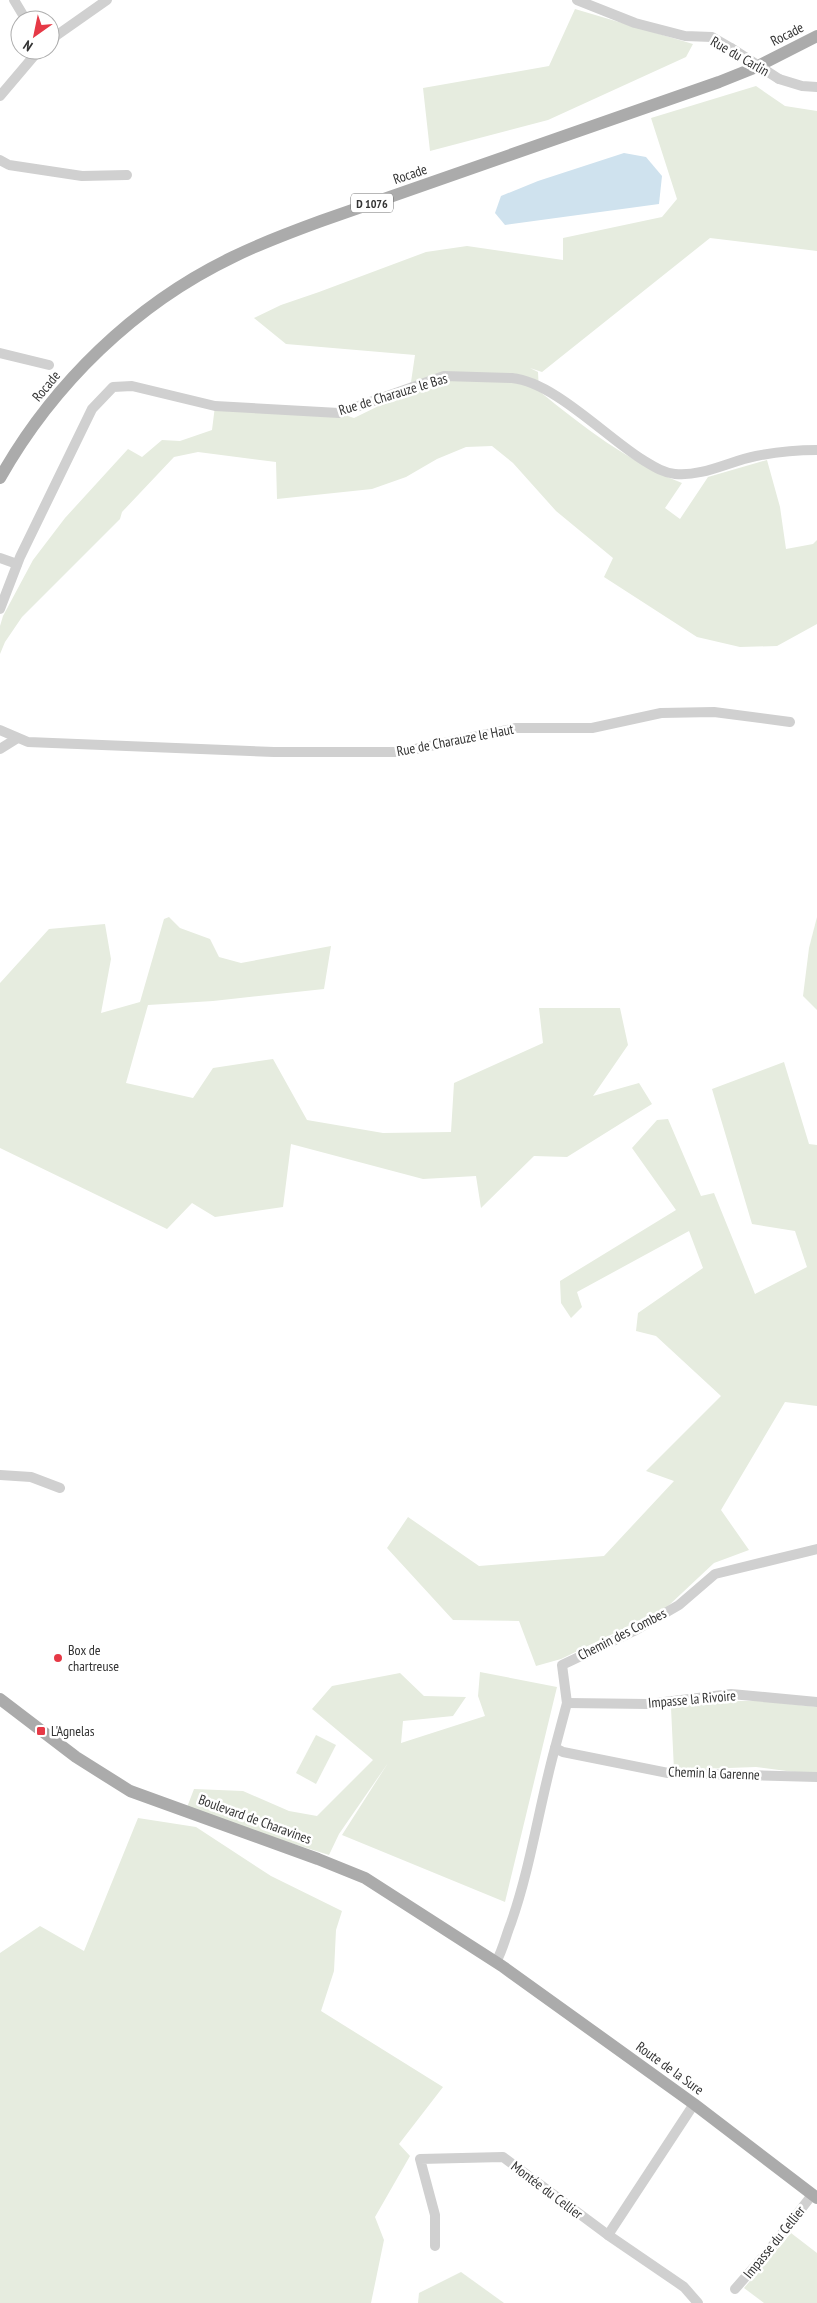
<svg xmlns="http://www.w3.org/2000/svg" width="817" height="2303" viewBox="0 0 817 2303" font-family="'PT Sans Narrow',sans-serif">
  <rect width="100%" height="100%" fill="#fff"/>
  <g fill="#e6ecdf">
    <path d="M575,9L693,44L686,57L548,120L430,151L423,88L549,66Z"/>
    <path d="M756,86L785,106L817,111V251L710,238L542,372L530,368L538,372L539,391C582,426 630,463 682,483L665,508L680,519L708,477L767,460L780,507L786,549L813,544L817,540V624L777,646L740,647L697,637L604,577L613,558L556,511L513,463L492,446L466,447L437,459L406,477L372,489L277,499L276,462L198,452L174,457L122,512L120,519L22,617L5,642L0,654V626L3,616L33,560L65,518L128,449L142,457L162,440L180,441L212,430L215,406L339,413L354,418L397,397L411,382L415,355L286,344L254,318L281,305L319,292L426,252L467,246L563,260V238L662,217L677,199L651,118Z"/>
    <path d="M169,917L180,928L210,939L219,957L241,963L331,946L324,989L213,1001L148,1005L126,1083L193,1098L213,1068L273,1059L307,1120L383,1133L451,1132L454,1083L543,1043L539,1008H620L628,1045L593,1096L639,1083L652,1104L567,1157L534,1156L481,1208L476,1176L423,1179L291,1144L283,1207L215,1217L192,1203L167,1229L0,1148V983L49,929L105,924L111,959L101,1013L140,1002L164,919Z"/>
    <path d="M817,917V1010L803,996L809,948Z"/>
    <path d="M784,1062L809,1144L817,1145V1406L785,1402L721,1510L749,1550L714,1563L666,1608L561,1659L536,1666L519,1621L453,1620L387,1548L408,1517L479,1566L604,1556L674,1481L646,1471L721,1396L656,1336L636,1331L638,1313L703,1268L689,1231L577,1292L582,1307L571,1318L561,1303L560,1281L676,1210L632,1148L657,1120L668,1119L701,1196L714,1193L755,1294L807,1267L795,1231L752,1224L712,1089Z"/>
    <path d="M480,1672L557,1687L505,1902L342,1835L388,1763L339,1834L329,1855L186,1810L194,1789L243,1791L289,1811L317,1816L373,1760L312,1709L332,1686L400,1673L424,1696L466,1697L453,1716L403,1721L401,1743L485,1716L478,1696Z"/>
    <path d="M715,1701H762L817,1707V1775L756,1767L674,1770L671,1708Z"/>
    <path d="M316,1735L336,1745L316,1784L296,1773Z"/>
    <path d="M138,1818L196,1827L271,1876L342,1911L336,1930L334,1971L321,2011L443,2087L399,2144L410,2156L375,2217L384,2240L371,2303H0V1953L40,1926L84,1951Z"/>
    <path d="M791,2233L817,2253V2303H764L744,2288Z"/>
    <path d="M461,2272L504,2303H418L419,2293Z"/>
  </g>
  <path fill="#cfe2ee" d="M624,153L646,157L662,176L659,204L505,225L495,213L501,196L538,181Z"/>
  <g fill="none" stroke-linecap="round" stroke-linejoin="round">
    <g stroke="#d0d0d0" stroke-width="10">
      <path d="M14,0L26,20"/>
      <path d="M577,0L635,23L685,36L712,37L731,48"/>
      <path d="M50,40L107,0"/>
      <path d="M779,79L802,86L817,87"/>
      <path d="M0,96L39,50"/>
      <path d="M0,160L9,165L82,176L127,175"/>
      <path d="M0,353L49,365"/>
      <path d="M0,558L17,564"/>
      <path d="M0,609L20,557L92,409L113,387L132,386L215,406L339,413L444,376L512,378C554,382 607,438 643,460C653,466 663,473 675,474C702,477 730,461 756,456C776,452 797,450 817,450"/>
      <path d="M0,730L28,742L274,752H401L516,728H592L661,713L714,712L790,722"/>
      <path d="M0,749L16,739"/>
      <path d="M0,1475L31,1477L60,1488"/>
      <path d="M817,1549L715,1574L679,1605L636,1630L562,1665L567,1703L555,1748L563,1752L668,1773L817,1777"/>
      <path d="M567,1703L648,1704L731,1694L817,1702"/>
      <path d="M496,1962C503,1950 506,1935 511,1923C531,1866 539,1806 555,1748"/>
      <path d="M694,2104L608,2235L684,2287L698,2303"/>
      <path d="M435,2246V2215L420,2159L503,2157L608,2235"/>
      <path d="M735,2289L770,2249L812,2195"/>
    </g>
    <g stroke="#ababab" stroke-width="12">
      <path d="M0,478C53,384 135,304 233,257C261,243 291,232 321,221L719,82L754,68L817,36"/>
      <path d="M0,1699L76,1757L130,1791L318,1859L365,1878L502,1966L694,2104L817,2198"/>
    </g>
    <path stroke="#d0d0d0" stroke-width="10" d="M731,48L779,79"/>
  </g>
  <g fill="#e63946" stroke="#fff" stroke-width="2">
    <circle cx="58" cy="1658" r="5"/>
    <rect x="36" y="1726" width="10" height="10" rx="2.5"/>
  </g>
  <g text-anchor="middle" dominant-baseline="central" stroke-width="5" stroke-linejoin="round" paint-order="stroke">
    <rect fill="#fff" stroke="#707070" stroke-width="1" x="351" y="193.5" width="42" height="19" rx="4"/>
    <g font-size="12" font-weight="bold" fill="#333">
      <text x="372" y="203">D 1076</text>
    </g>
    <g font-size="14" fill="#333" stroke="#fff">
      <text transform="translate(787 34) rotate(-27)">Rocade</text>
      <text transform="translate(740 56) rotate(30)">Rue du Carlin</text>
      <text transform="translate(410 174) rotate(-19)">Rocade</text>
      <text transform="translate(46 386) rotate(-50)">Rocade</text>
      <text transform="translate(393 394) rotate(-17)">Rue de Charauze le Bas</text>
      <text transform="translate(455 740) rotate(-11)">Rue de Charauze le Haut</text>
      <text transform="translate(622 1634) rotate(-27)">Chemin des Combes</text>
      <text transform="translate(692 1699) rotate(-5)">Impasse la Rivoire</text>
      <text transform="translate(714 1773) rotate(2)">Chemin la Garenne</text>
      <text transform="translate(255 1819) rotate(20)">Boulevard de Charavines</text>
      <text transform="translate(670 2068) rotate(36)">Route de la Sure</text>
      <text transform="translate(547 2190) rotate(37)">Montée du Cellier</text>
      <text transform="translate(774 2242) rotate(-51)">Impasse du Cellier</text>
    </g>
    <g font-size="14" fill="#333" stroke="#fff" text-anchor="start">
      <text x="68" y="1650">Box de<tspan x="68" dy="16">chartreuse</tspan></text>
      <text x="51" y="1731">L'Agnelas</text>
    </g>
  </g>
  <g transform="translate(35 35) rotate(213)"><circle r="24" fill="#ffffff" stroke="#adadad"/>
  <path d="M0-4L9 19L0 12L-9 19Z" fill="#e63946"/>
  <text y="-8" font-size="14" font-weight="bold" text-anchor="middle" fill="#333333">N</text>
  </g>
</svg>
